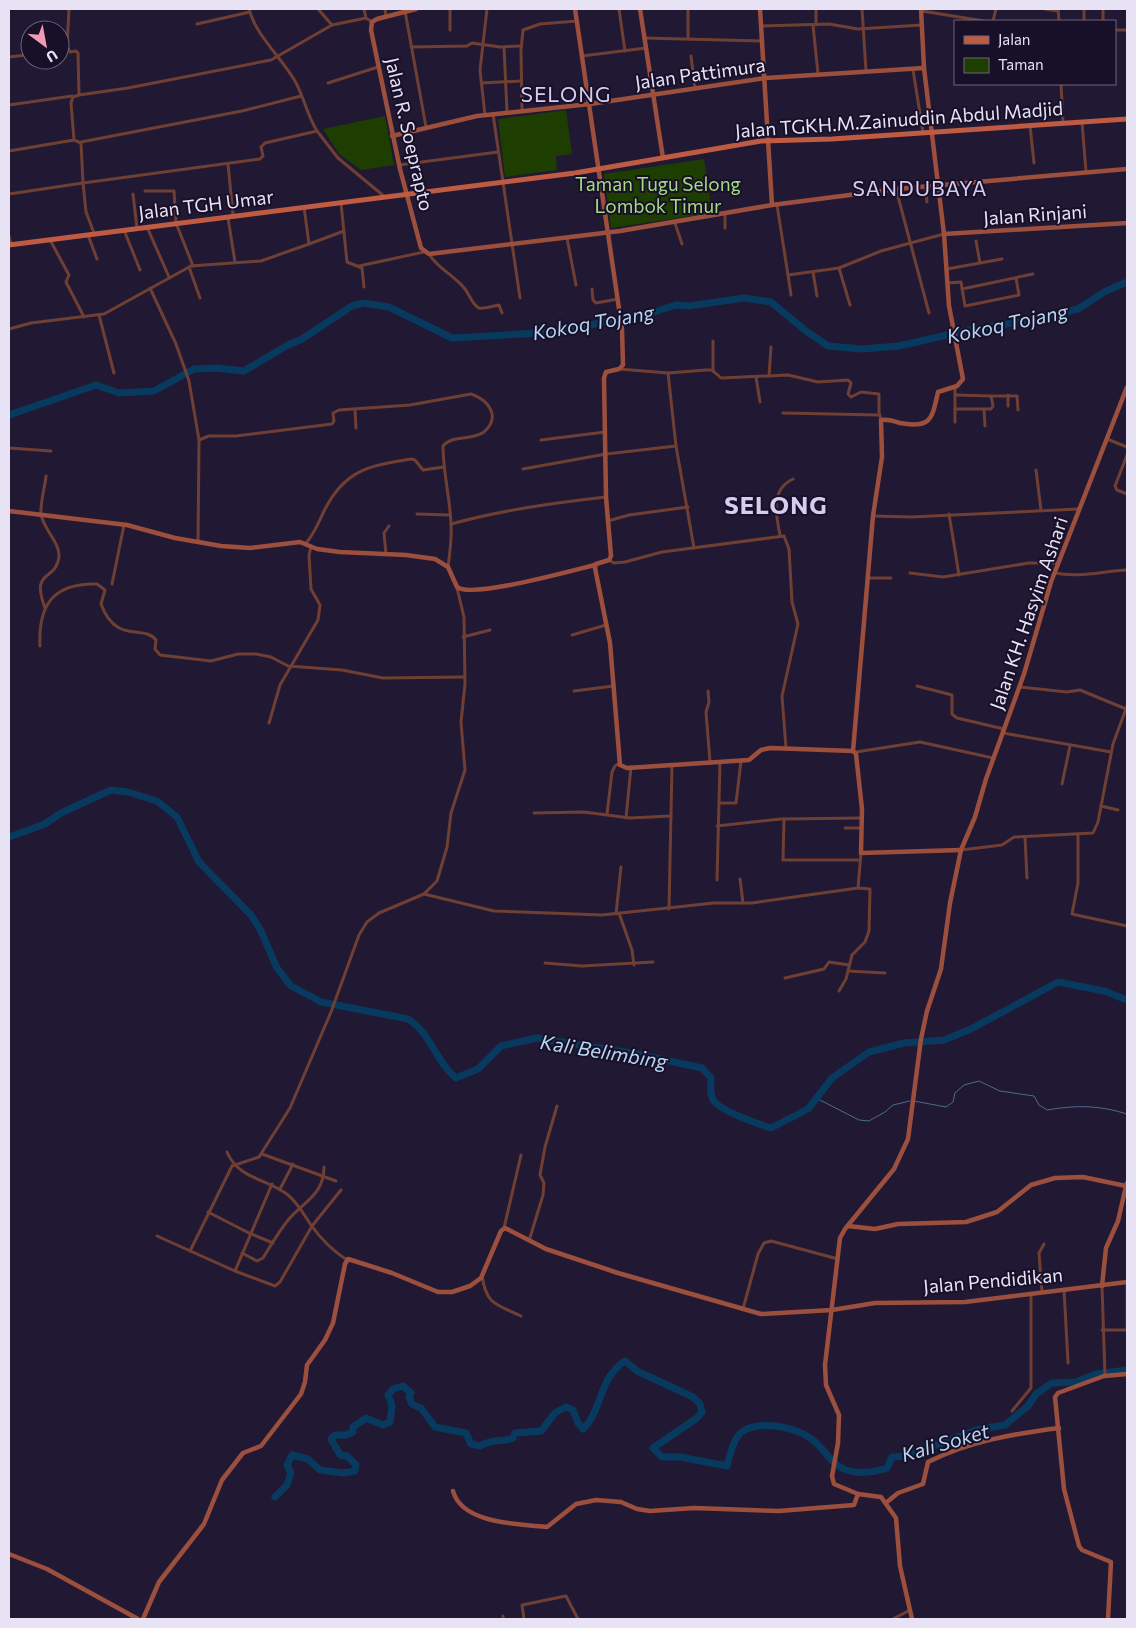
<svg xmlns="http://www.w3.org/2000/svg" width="1136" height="1628" viewBox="0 0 1136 1628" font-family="Commissioner,sans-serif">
  <rect width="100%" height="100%" fill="#211933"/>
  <g fill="#1d3e00">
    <path d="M566,110L572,154L556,156L557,170L505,177L498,119Z"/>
    <path d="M385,116L394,165L361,170L339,154L323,129Z"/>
    <path d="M704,159L712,213L611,228L604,174Z"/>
  </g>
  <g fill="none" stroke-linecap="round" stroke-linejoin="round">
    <g stroke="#4a6d8b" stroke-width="1">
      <path d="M816,1098L859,1120L869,1121L885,1112L893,1105L910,1101"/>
      <path d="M914,1101L946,1107L953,1102L955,1093L964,1085L979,1081L1000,1091L1034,1096L1039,1105L1047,1110C1076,1105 1099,1105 1127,1114"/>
    </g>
    <g stroke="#073a5e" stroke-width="7">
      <path d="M9,415L96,385L119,393L154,391L194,369L216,368L244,371L288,345L302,339L352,306L363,303L389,307L452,338L556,332L654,312L676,305L689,306L744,298L771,302L806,331L828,346L862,349L899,346L969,330L1032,320L1078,309L1106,291L1127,282"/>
      <path d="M9,837L45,824L61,813L111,790L128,792L157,801L177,817L199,862L251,915L260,929L277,968L291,986L321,1002L408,1019C431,1033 435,1061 456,1078L478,1069L501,1046L537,1038L637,1054L702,1068L711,1078C711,1085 709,1095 714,1101C721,1111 758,1124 771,1128L808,1109L832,1078L869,1052L904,1043L944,1040L971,1029L1058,982L1104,991L1127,1000"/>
      <path d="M275,1497L287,1485L291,1473L287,1465L292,1455L308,1459L320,1470L343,1473L355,1471L356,1465L347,1456L340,1455L331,1439L335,1435H346L353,1432V1427L366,1418L383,1425L390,1422L392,1405L388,1395L393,1389L403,1386L411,1393L409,1397L412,1404L421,1408L435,1427L466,1433L471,1444L480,1446C496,1437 501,1443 513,1438L515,1433L541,1431L555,1413L566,1407L573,1410L578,1423L583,1429C603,1410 598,1378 625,1361L637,1371L693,1397L700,1404L702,1412L697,1418L653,1448L662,1457H680L727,1466C730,1455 733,1438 743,1431C761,1420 797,1427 813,1440C824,1449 832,1465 846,1470C859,1474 875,1472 887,1468L892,1457L907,1456L924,1450L976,1430L1005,1425L1028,1406L1036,1394L1052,1383L1076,1382L1096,1374L1127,1370"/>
    </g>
    <g stroke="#703f33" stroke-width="3">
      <path d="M69,9L67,47L70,52L76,51L78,53L79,95L73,97L71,103L74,140L81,143L83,183L260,159L263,156L261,147L265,143L317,131L338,158L385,197"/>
      <path d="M249,9C256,36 282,58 295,81C304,97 307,115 317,131"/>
      <path d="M318,9L332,25"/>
      <path d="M364,9L366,18L372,22"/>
      <path d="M385,9L386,16"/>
      <path d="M450,9V30"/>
      <path d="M619,9L625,51"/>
      <path d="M862,9L866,71"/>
      <path d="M1045,9L1058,11"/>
      <path d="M1058,9L1059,21"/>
      <path d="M405,11L426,127"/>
      <path d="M922,11L984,21"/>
      <path d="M993,21L996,9"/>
      <path d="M1084,21V9"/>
      <path d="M1103,21V9"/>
      <path d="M197,24L250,12"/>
      <path d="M813,25L818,74"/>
      <path d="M816,25V9"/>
      <path d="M762,26L829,24L858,29L922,25"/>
      <path d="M1115,30H1127"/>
      <path d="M644,38L762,41"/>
      <path d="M688,38V9"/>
      <path d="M411,47L467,46L472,43L500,47L521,46"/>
      <path d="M504,47L507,112"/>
      <path d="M582,56L646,48"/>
      <path d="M691,56L695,88"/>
      <path d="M9,57L27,55"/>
      <path d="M913,70L923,132"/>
      <path d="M328,83L378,67"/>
      <path d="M481,83L521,81"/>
      <path d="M1061,84L1063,123"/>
      <path d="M79,95L128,88L271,60L332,25L366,18"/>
      <path d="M9,105L72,96"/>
      <path d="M522,111L521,50L523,30L540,24L577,21"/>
      <path d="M493,114L520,298"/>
      <path d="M485,115L480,70L487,9"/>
      <path d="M1082,122L1086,172"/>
      <path d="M1030,126L1034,163"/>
      <path d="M81,142L242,111L301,96"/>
      <path d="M9,151L74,140"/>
      <path d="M228,164L233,215"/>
      <path d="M399,165L498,152"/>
      <path d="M925,187L927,202"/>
      <path d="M896,189L929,313"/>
      <path d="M145,191H174L176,223L193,266"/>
      <path d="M9,194L83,183L86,212L94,233"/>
      <path d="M133,194L137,228"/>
      <path d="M341,203L347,262L362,268L364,287"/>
      <path d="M777,205L788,275L839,268L881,251L944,234"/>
      <path d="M725,214V228"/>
      <path d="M228,218L235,262"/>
      <path d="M675,223L682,244"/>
      <path d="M147,227L169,277"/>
      <path d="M124,230L140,270"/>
      <path d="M88,235L97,259"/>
      <path d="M9,236L11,244"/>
      <path d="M567,238L576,285"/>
      <path d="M50,240L69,275L66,282L84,317"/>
      <path d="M976,241L980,263"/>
      <path d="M309,244L344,231"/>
      <path d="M429,254C437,268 454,275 465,289C469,294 473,306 479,308C485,309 493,306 499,305L502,313"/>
      <path d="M359,266L424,252"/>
      <path d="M189,267L200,298"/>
      <path d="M839,268L850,305"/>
      <path d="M947,269L1002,259"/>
      <path d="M813,272L817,296"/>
      <path d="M788,275L791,295"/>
      <path d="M948,283L961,282L965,306L1019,295L1016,278"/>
      <path d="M150,288L176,344L189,381L199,440"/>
      <path d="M592,289L593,300L596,303L618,299"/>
      <path d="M962,289L1033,274"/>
      <path d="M99,315L114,373"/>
      <path d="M9,329L31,323L104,314L191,266L261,261L309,244L304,207"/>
      <path d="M713,341V371"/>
      <path d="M619,369L668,373L706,370H712L721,378L788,375L818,382L848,380L851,383L848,394L851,397L861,392L879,394V412L881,420"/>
      <path d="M668,373L676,446L694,548"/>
      <path d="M769,376L771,347"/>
      <path d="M756,377L760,402"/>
      <path d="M955,387V422"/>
      <path d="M955,395L991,396L993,406L991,409H955"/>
      <path d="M992,396H1017L1018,410"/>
      <path d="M1008,406V395"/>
      <path d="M984,409L985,426"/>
      <path d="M355,410L356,428"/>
      <path d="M783,413L879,415"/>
      <path d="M1107,439L1127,447"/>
      <path d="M541,440L605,432"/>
      <path d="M9,448L51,451"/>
      <path d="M1127,455L1115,486L1117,490L1127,494"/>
      <path d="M523,469L606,454L676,446"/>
      <path d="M1036,470L1041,510"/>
      <path d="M417,514L450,515"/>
      <path d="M949,514L959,575"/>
      <path d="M873,516L911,517L1079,509"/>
      <path d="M608,521L629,515L688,507"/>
      <path d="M451,524C502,510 553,503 606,497"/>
      <path d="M780,535C776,514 770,490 793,479"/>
      <path d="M198,542L199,440L209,436H236L332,424L334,421L333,413L339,410L410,405L471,394C489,400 501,417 484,432C472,441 453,434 443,446C443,472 450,498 451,524C452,538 450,552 448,567"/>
      <path d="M306,543C315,533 319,521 325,509C346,469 369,466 411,459L415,460L423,470L444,467"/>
      <path d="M386,554L384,533L389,526"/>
      <path d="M609,560L614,563L625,562L662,552L784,536L789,549L792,602L798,624L782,696L786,748"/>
      <path d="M910,573L943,577L1029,563H1058"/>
      <path d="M1055,573C1080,578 1102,571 1127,570"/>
      <path d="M868,578H891"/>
      <path d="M112,584L124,525"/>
      <path d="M45,608C30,568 56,582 59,557C60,542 43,529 41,514C40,503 45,487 46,476"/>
      <path d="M572,635L606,625"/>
      <path d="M463,637L490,630"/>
      <path d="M40,646C38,604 54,583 97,584L105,590L101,604C116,645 144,624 156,640L155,649L160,655L211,661L238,654H256L271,657L288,666L342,670L383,678L464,677"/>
      <path d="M917,686L952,695V714L957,718L1004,729"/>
      <path d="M1020,687L1067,692L1080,690L1126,709"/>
      <path d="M574,691L614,686"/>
      <path d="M708,691L709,702L706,712L710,762"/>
      <path d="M269,723L280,685L318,620L320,605L311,589L309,555L311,547"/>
      <path d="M1003,733L1111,752"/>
      <path d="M856,752L920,742L993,758"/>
      <path d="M1062,784L1070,746"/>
      <path d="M720,803H736L741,761"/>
      <path d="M1101,806L1118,810"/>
      <path d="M534,813L584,812L630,818L671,816"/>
      <path d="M607,814L612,772L615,766L620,763"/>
      <path d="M626,818L631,767"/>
      <path d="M784,819L783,860H860"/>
      <path d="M717,826L781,819L862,818"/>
      <path d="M845,828H861"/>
      <path d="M1078,835V883L1072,914L1127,926"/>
      <path d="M1025,837L1027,878"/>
      <path d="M961,850L1002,845L1014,837L1093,833L1098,822L1113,744L1127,706"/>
      <path d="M740,879L743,903"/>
      <path d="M717,880L720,762"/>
      <path d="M424,894L494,911L602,915L714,903H752L858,888L861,853"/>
      <path d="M669,909L672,765"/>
      <path d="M619,913L632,950L634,965"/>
      <path d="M616,914L621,867"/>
      <path d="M545,963L582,966L653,962"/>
      <path d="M848,971L885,973"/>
      <path d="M785,978L824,969L829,962L849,965"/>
      <path d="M839,991L846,979L852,955L865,942L869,931L870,889L858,888"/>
      <path d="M227,1152C239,1180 267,1178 288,1195C298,1203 304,1215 311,1225C321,1239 333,1251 347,1260"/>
      <path d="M262,1154L336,1181"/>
      <path d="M280,1189L293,1164"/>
      <path d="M208,1212L249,1233L273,1243"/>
      <path d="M504,1228L521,1155"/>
      <path d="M157,1236L235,1271L275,1286L280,1282L312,1226L341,1190"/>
      <path d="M529,1241L543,1195L544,1183L540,1175L545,1147L557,1106"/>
      <path d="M190,1251L232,1166L259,1157L290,1108L331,1012L359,935L367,922L379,913L424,894L437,881L447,847L451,813L465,770L461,722L465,684L464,617L457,588"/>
      <path d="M242,1253L257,1261L263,1258C271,1245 279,1231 289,1219C305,1201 324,1194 324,1167"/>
      <path d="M235,1271L272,1184"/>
      <path d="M482,1275C486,1305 496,1304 521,1316"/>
      <path d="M1127,1283V1330"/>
      <path d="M1102,1286L1105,1376"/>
      <path d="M1064,1289L1068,1363"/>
      <path d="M1042,1292L1039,1253L1044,1244"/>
      <path d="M743,1309L758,1254L764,1243L771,1241L838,1259"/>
      <path d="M1102,1330H1127"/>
      <path d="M1012,1411L1031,1388V1293"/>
      <path d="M503,1619V1616"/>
      <path d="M524,1619L522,1605L566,1596L578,1619"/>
      <path d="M893,1619L910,1610"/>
    </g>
    <g stroke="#9d4f3d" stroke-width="4.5">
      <path d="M416,9L377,19L372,22L371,30L400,169L421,248L429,254L620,231L772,205L896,189L1127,169"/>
      <path d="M575,9L622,329L623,365L619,369L606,372L604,378L606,497L611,556L609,560L596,564L595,568L610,643L620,765L627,768L749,760L761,750L770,748L853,751L856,754L862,809L861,853L961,850"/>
      <path d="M640,9L663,158"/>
      <path d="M760,9L772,205"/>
      <path d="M392,136L477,116L590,104L766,78L924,68"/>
      <path d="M944,234L1127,223"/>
      <path d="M9,511L127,525L175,538L221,546L250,548L300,542L317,549L340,552L406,555L435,559L448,567L457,587C471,599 573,570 595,565"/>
      <path d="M853,751L873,516L882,457L881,420C887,419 894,421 900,423C932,429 932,418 938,392L957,386L963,379L949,306L944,234L924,68L921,9"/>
      <path d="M848,1226L875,1229L898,1224L966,1222L997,1212L1031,1185L1055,1178L1083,1177L1126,1186L1127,1183"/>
      <path d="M1102,1286L1106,1248L1118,1221L1126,1186"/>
      <path d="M453,1491C462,1524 518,1524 547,1527L576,1504L596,1500L621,1502L637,1509L650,1511L694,1508L779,1511L854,1505L858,1494"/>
      <path d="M887,1502L898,1493L923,1484L928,1462C970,1441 1013,1434 1059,1428"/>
      <path d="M9,1554L47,1569L138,1619"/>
      <path d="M143,1619L159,1582L204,1524L222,1480L243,1453L261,1446L301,1394L305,1382L307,1365L325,1340L333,1323L345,1264L348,1259L392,1273L438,1292H452L470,1286L481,1278L501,1231L505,1228L546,1249L618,1273L761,1314L832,1310L875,1303L965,1302L1127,1282"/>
      <path d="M912,1619L900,1566L896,1518L881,1497L858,1494L834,1484L832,1476L838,1443L839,1415L826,1385L825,1365L840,1238L845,1229L894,1169L908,1139L921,1039L927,1011L941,969L950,903L961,850L975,817L986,779L1024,674L1051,582L1127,387"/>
      <path d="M1108,1619L1111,1562L1082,1550L1079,1546L1064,1489L1055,1397L1058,1393L1104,1376L1127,1374"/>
    </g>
    <path stroke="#c05b43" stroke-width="5" d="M9,245L575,173L761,141L832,139L1127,119"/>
  </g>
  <g text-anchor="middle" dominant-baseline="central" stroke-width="4" stroke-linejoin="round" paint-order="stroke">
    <g font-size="19" fill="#e7e3f5" stroke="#181029">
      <text transform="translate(700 73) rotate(-8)">Jalan Pattimura</text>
      <text transform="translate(899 119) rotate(-4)">Jalan TGKH.M.Zainuddin Abdul Madjid</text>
      <text transform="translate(410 134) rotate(77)">Jalan R. Soeprapto</text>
      <text transform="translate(206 204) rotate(-7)">Jalan TGH Umar</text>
      <text transform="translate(1035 214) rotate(-4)">Jalan Rinjani</text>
      <text transform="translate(1028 613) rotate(-71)">Jalan KH. Hasyim Ashari</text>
      <text transform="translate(993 1280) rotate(-5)">Jalan Pendidikan</text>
    </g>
    <g font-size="19" fill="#a4db83" stroke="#181029">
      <text x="658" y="183">Taman Tugu Selong<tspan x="658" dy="22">Lombok Timur</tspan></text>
    </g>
    <g font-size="20" font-style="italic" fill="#b6d6f2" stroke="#181029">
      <text transform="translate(593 322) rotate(-10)">Kokoq Tojang</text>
      <text transform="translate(1007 323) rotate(-12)">Kokoq Tojang</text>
      <text transform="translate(604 1051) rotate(9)">Kali Belimbing</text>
      <text transform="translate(945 1442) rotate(-16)">Kali Soket</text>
    </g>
    <g font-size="21" letter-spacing="1" fill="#d5ccf0" stroke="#181029">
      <text x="566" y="93">SELONG</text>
      <text x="920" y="187">SANDUBAYA</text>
    </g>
    <g font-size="24" font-weight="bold" letter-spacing="1" fill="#d5ccf0" stroke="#181029">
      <text x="776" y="504">SELONG</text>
    </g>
  </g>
  <rect width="1136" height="1628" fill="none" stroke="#e7e3f5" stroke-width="20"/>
  <rect x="954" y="20" width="162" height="65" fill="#181029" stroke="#6b647b"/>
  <rect x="964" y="36" width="25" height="8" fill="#c05b43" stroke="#6b647b"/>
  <text x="998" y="45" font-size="15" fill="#e7e3f5">Jalan</text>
  <rect x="964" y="58" width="25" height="15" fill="#1d3e00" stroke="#6b647b"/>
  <text x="998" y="70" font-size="15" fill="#e7e3f5">Taman</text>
  <g transform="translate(45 45) rotate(148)"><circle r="24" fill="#181029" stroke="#6b647b"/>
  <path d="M0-4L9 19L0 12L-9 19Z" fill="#f09ab5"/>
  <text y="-8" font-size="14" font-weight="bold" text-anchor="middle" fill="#e7e3f5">U</text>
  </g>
</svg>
